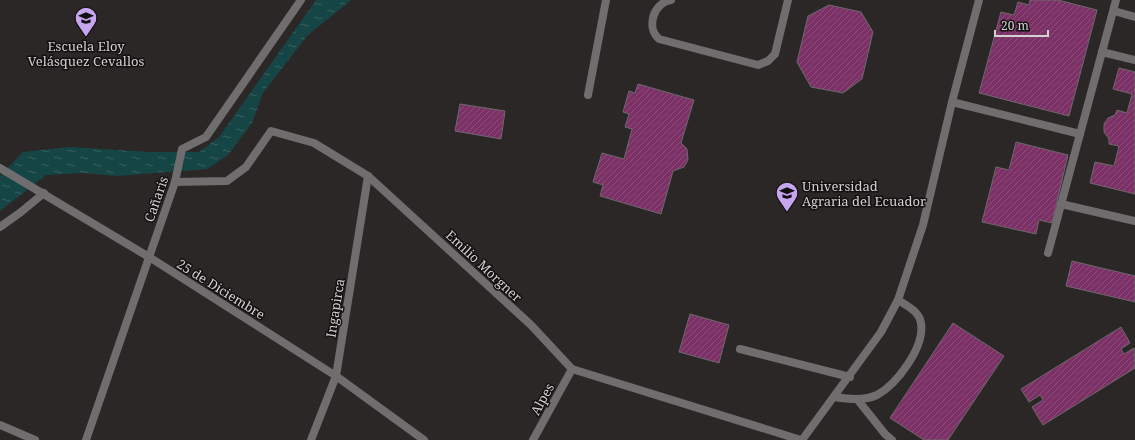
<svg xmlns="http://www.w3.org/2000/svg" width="1135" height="440" viewBox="0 0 1135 440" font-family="'Noto Serif',serif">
  <defs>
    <pattern id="water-ripples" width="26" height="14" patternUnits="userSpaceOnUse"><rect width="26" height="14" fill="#164546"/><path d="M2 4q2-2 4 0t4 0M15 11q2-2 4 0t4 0" fill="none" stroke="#375f60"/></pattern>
    <pattern id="building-hatch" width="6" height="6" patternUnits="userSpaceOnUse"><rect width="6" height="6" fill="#7b3066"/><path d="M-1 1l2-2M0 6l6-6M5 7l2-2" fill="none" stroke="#8d4d7b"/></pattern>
  </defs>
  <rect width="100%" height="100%" fill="#2a2726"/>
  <path fill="url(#water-ripples)" d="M316,0H351L307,36L263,93L252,123L228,155L207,169L117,176L84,173L46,175L0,211V176L23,152L69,147L150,152H199L219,137Z"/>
  <g fill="url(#building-hatch)" stroke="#6c696b">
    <path d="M1030,0H1058L1097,10L1069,116L979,93L1001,12L1014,15L1018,2L1029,5Z"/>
    <path d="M829,5L861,12L873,32L862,79L843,93L811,87L797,62L808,16Z"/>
    <path d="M1119,68L1135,72V194L1090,183L1095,162L1114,166L1119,146L1109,144V139L1104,132V124L1108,118L1115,115L1117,110L1127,113L1132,94L1113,89Z"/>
    <path d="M638,84L694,100L681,143L687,149L688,160L684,167L673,171L661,214L600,196L603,185L593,182L602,153L624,159L632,129L625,127L629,114L623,112L629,91L635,93Z"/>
    <path d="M460,104L505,111L501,139L455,131Z"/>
    <path d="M1016,142L1068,155L1052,223L1039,220L1036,234L982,222L996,167L1009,170Z"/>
    <path d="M1072,261L1135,276V302L1066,286Z"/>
    <path d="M690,314L729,325L719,363L679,352Z"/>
    <path d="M953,323L1004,356L948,440H924L890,418Z"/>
    <path d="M1121,327L1130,343L1121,349L1124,354L1134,348L1135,368L1043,425L1032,407L1043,400L1040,395L1029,402L1021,389Z"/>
  </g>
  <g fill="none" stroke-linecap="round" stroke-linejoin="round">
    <g stroke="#6f6d6d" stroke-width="8">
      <path d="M671,0C653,3 646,28 659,39L758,65L768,61L775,54L788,0"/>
      <path d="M1114,11L1135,17"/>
      <path d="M1102,52L1135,60"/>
      <path d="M588,95L606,0"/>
      <path d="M952,102L1080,134"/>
      <path d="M1061,204L1135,221"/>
      <path d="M1048,253L1116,0"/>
      <path d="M740,349L850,377"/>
      <path d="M834,397C848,399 864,401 877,395C897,384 925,347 921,323C919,311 907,306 898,300"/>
      <path d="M857,399L885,434L892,440"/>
      <path d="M802,440L881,332L898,300L923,225L952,102L979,0"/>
    </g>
    <g stroke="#6f6d6d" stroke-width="8">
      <path d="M0,168L149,257L336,376L424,440"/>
      <path d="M175,182L227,181L246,167L271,131L314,143L368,176L531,325L572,369L801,440"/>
      <path d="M0,227L21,212L44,193"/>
      <path d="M0,425L35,440"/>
      <path d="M86,440L175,182L182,149L206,137L301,0"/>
      <path d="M311,440L336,376L368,176"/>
      <path d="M533,440L572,369"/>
    </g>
  </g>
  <defs>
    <g id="school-pin" transform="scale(1.15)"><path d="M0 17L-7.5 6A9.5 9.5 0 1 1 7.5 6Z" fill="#c7a6f0" stroke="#121010"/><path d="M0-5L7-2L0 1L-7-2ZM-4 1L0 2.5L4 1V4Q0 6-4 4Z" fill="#111"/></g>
    <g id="university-pin" transform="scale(1.15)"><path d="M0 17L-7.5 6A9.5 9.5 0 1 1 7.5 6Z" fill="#c7a6f0" stroke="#121010"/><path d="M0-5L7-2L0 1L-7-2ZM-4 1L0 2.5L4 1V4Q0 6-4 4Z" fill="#111"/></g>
  </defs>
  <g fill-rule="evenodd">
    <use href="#school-pin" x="86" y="18"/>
    <use href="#university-pin" x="787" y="193"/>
  </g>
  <g text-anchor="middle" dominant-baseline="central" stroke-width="3" stroke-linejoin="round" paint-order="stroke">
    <g font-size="13" fill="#d4d2d1" stroke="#121010">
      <text x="86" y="46">Escuela Eloy<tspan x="86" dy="15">Velásquez Cevallos</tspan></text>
      <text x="802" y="186" text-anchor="start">Universidad<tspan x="802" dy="15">Agraria del Ecuador</tspan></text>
    </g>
    <g font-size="13" fill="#d4d2d1" stroke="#121010">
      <text transform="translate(156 199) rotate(-71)">Cañaris</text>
      <text transform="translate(484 266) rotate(43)">Emilio Morgner</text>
      <text transform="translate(221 289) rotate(32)">25 de Diciembre</text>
      <text transform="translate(335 308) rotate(-81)">Ingapirca</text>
      <text transform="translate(542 399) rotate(-61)">Alpes</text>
    </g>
  </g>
  <path d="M995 30v6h53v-6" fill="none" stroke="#d4d2d1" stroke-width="2"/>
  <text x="1001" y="30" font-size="12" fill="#d4d2d1" stroke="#121010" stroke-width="3" paint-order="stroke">20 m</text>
</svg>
